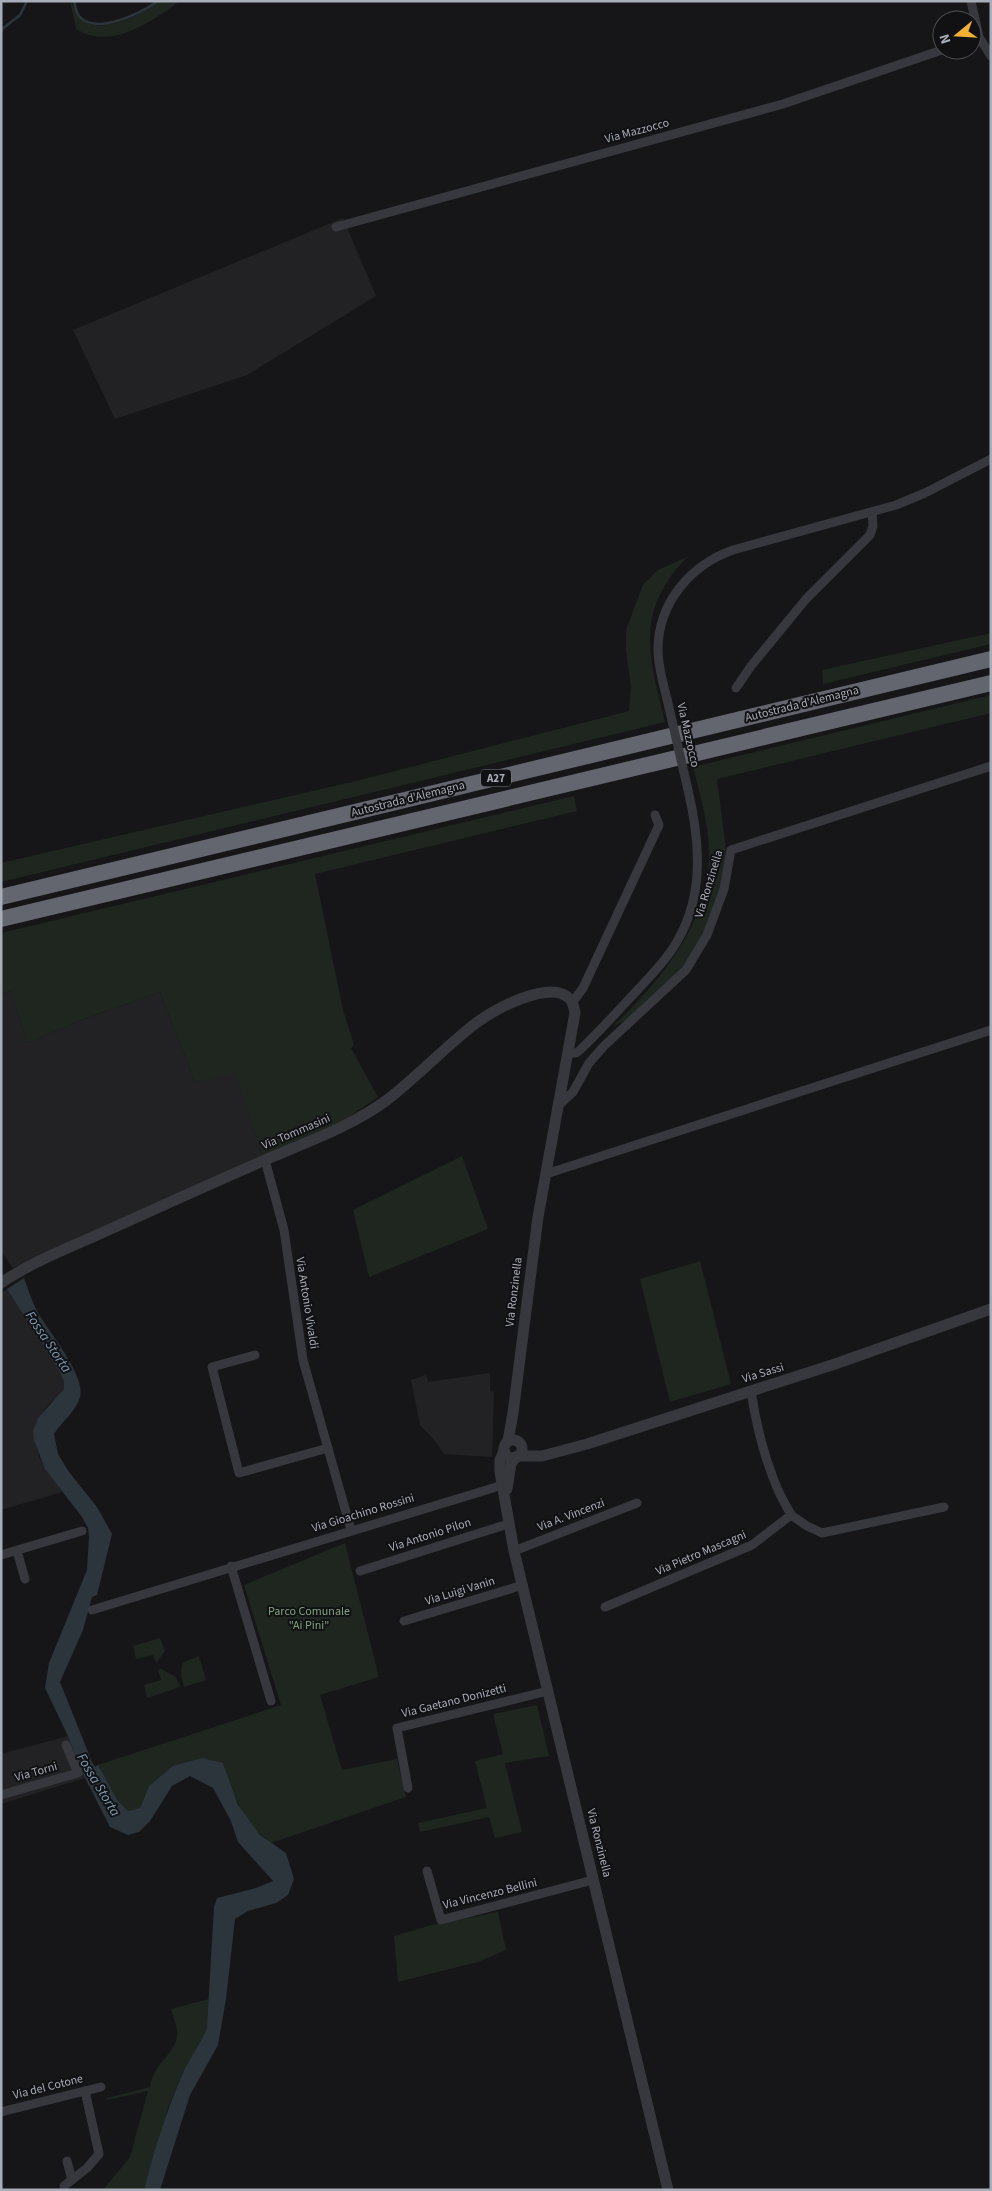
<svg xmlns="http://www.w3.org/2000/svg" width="992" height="2191" viewBox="0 0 992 2191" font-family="'Source Sans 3',sans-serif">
  <rect width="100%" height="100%" fill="#161618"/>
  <g fill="#222225">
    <path d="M343,218L376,296L247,375L115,419L73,330Z"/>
    <path d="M11,990L27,1043L89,1017L160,992L195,1082L235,1072L264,1160L77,1239L13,1268L1,1251V994Z"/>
    <path d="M7,1289L60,1372L64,1382V1389L60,1395L49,1404L38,1418L33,1432L39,1456L45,1469L63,1492L1,1510V1293Z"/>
    <path d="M490,1373V1391L494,1392L492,1457L444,1454L435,1441L420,1425L411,1380L426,1375L428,1382Z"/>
    <path d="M68,1736L85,1778L1,1804V1754Z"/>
  </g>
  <g fill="#1e261f">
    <path d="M70,1H71C82,33 106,28 133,17C141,14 148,7 156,2C162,0 173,1 180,1C151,22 111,51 76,29Z"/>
    <path d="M687,557C634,612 649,656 665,722L1,882V863L356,781L629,711L631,687L626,651V630L643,585L658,570Z"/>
    <path d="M991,633V644L823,684L822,670Z"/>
    <path d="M991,695V713L717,779L726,850L720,906L690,964L644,1013L613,1026C660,982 710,922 709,854C709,824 700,796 693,767Z"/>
    <path d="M574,796L577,811L315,874L343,1010L354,1045L351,1048L378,1097L343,1121L264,1160L235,1073L195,1082L160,992L89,1017L27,1043L11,990L1,994V933Z"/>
    <path d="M462,1156L488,1229L369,1277L353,1210Z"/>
    <path d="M700,1261L731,1384L670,1402L640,1279Z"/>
    <path d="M345,1543L379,1677L320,1695L342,1770L397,1759L406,1797L271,1843C241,1821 235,1797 223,1763L149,1786L140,1808L128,1811L118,1801L98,1765L281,1705L244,1585Z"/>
    <path d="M160,1638L165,1651L156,1663L153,1655L136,1659L133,1646Z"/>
    <path d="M199,1656L206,1680L184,1687L181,1674L182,1663Z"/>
    <path d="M161,1669L176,1677L180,1687L147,1698L144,1685L161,1680L158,1670Z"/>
    <path d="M537,1705L549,1756L505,1763L522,1832L495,1838L489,1817L420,1832L418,1823L487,1808L475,1761L503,1754L493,1714Z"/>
    <path d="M498,1912L506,1950L478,1962L398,1982L394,1936L432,1925Z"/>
    <path d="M209,1999L207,2027L201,2042L183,2072L168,2108L144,2190H103L130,2157L148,2091L107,2100V2098L150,2087C153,2063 175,2055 177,2036C178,2028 173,2017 171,2009Z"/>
  </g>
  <path fill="#2c353c" d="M24,1278C28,1289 32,1302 38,1313C49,1332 86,1376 80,1397C75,1413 62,1421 54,1434L58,1454L69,1472L97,1507L112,1534L97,1595L92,1597L83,1630L60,1682L92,1762L95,1767L98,1765L118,1801L128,1811L140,1808L149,1786L173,1766L202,1758L223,1763L238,1805L260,1835L286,1853L294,1879L288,1895L276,1903L248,1911L235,1919L226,1999L218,2045L190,2095L160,2190H144C154,2151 166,2112 182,2075C189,2058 201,2045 207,2027L214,1907L217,1898L256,1888L273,1881L238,1842L231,1821L213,1788L190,1776L172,1786L150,1821L139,1832L128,1835L110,1827L80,1768L68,1736L45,1688L49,1663L87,1570L89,1537L88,1528L82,1517L45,1469L34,1440L33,1431L38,1418L64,1389V1382L60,1372L7,1289Z"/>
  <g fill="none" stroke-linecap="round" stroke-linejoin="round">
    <g stroke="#2c353c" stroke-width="2.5">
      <path d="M74,1C75,6 76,12 79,16C96,36 141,13 158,1"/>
      <path d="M1,30L20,15L27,1"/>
    </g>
    <g stroke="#37383d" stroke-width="9">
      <path d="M971,1L979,37L991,56"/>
      <path d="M336,227L783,104L942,50"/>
      <path d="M736,688L751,666L806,599L870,535L873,526L872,512"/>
      <path d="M667,699C663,683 658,666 658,650C658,602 691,565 733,550L896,505L925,493L991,459"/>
      <path d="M572,1003L583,988L659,825L655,815"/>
      <path d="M568,1053H576L580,1050C598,1033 614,1015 631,997C644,983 659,968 671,951C705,902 701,845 688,790"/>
      <path d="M557,1107L573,1092L589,1063L604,1046L686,970L707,935L724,889L731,850L991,766"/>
      <path d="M265,1160L284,1230L303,1360L351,1530"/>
      <path d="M546,1174L991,1030"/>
      <path d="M255,1355L212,1367L239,1473L328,1448"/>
      <path d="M791,1515L807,1526L822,1533L944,1507"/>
      <path d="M17,1551L25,1579"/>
      <path d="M514,1551L637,1503"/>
      <path d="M1,1555L82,1531"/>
      <path d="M231,1566L271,1701"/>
      <path d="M360,1571L508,1524"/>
      <path d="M605,1607L752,1545L791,1515C787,1507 782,1499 778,1490C765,1460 756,1424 751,1391"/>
      <path d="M92,1610L503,1485"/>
      <path d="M404,1621L523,1585"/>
      <path d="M408,1788L397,1728L548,1691"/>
      <path d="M1,1795L78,1773L66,1745"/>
      <path d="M427,1871L441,1920L593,1880"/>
      <path d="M1,2112L101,2087"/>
      <path d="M67,2161L72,2180"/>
      <path d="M64,2186L87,2168L99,2154L85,2091"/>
    </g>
    <g stroke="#37383d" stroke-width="11">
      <path d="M1,1283C33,1261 71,1247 106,1231C159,1207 212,1183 265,1160C307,1142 350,1127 387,1100C418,1076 445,1047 476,1023C494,1010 550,978 570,999C573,1002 574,1008 575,1013L538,1217L513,1413L508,1441"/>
      <circle cx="513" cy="1449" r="9"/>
      <path d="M504,1451L500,1460V1472L514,1551L668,2190"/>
      <path d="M518,1456H542L587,1444L835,1364L991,1309"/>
      <path d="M507,1489L511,1464L515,1457"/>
    </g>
    <g stroke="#63666e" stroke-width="16">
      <path d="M1,897L991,659"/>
      <path d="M1,919L991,683"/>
    </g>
    <path stroke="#37383d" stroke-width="9" d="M667,699L688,790"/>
  </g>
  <g text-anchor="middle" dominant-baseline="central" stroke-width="4" stroke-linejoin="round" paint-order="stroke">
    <rect fill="#111113" stroke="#7b7e86" stroke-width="1" x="481" y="769.5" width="30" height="17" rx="4"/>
    <g font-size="11" font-weight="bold" fill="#a8adb8">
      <text x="496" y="778">A27</text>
    </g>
    <g font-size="12" fill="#a8adb8" stroke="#111113">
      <text transform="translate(637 131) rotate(-15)">Via Mazzocco</text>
      <text transform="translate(802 704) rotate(-14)">Autostrada d'Alemagna</text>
      <text transform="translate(688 735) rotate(77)">Via Mazzocco</text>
      <text transform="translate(408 799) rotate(-14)">Autostrada d'Alemagna</text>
      <text transform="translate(709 884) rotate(-73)">Via Ronzinella</text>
      <text transform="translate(296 1132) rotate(-23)">Via Tommasini</text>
      <text transform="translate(514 1292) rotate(-83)">Via Ronzinella</text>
      <text transform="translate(307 1303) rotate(81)">Via Antonio Vivaldi</text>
      <text transform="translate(763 1373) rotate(-17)">Via Sassi</text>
      <text transform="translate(363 1513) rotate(-17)">Via Gioachino Rossini</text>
      <text transform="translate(571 1515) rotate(-21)">Via A. Vincenzi</text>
      <text transform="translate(430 1535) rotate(-18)">Via Antonio Pilon</text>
      <text transform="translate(701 1553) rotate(-23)">Via Pietro Mascagni</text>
      <text transform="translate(460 1591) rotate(-17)">Via Luigi Vanin</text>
      <text transform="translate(454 1701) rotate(-14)">Via Gaetano Donizetti</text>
      <text transform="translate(36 1772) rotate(-16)">Via Torni</text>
      <text transform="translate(599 1843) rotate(76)">Via Ronzinella</text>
      <text transform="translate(490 1894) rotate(-14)">Via Vincenzo Bellini</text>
      <text transform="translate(48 2087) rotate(-14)">Via del Cotone</text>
    </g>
    <g font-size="12" fill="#7fa381" stroke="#111113">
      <text x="309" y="1611">Parco Comunale<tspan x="309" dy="14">"Ai Pini"</tspan></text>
    </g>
    <g font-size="14" font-style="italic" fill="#7f9bb3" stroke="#111113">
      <text transform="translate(48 1342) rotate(56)">Fossa Storta</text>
      <text transform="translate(98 1785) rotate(59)">Fossa Storta</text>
    </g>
  </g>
  <rect width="992" height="2191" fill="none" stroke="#a8adb8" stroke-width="5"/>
  <g transform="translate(957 35) rotate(252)"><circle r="24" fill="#111113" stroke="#4d4f55"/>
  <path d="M0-4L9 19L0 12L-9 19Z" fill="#f2b134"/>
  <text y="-8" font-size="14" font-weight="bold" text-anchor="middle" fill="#a8adb8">N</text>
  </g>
</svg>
